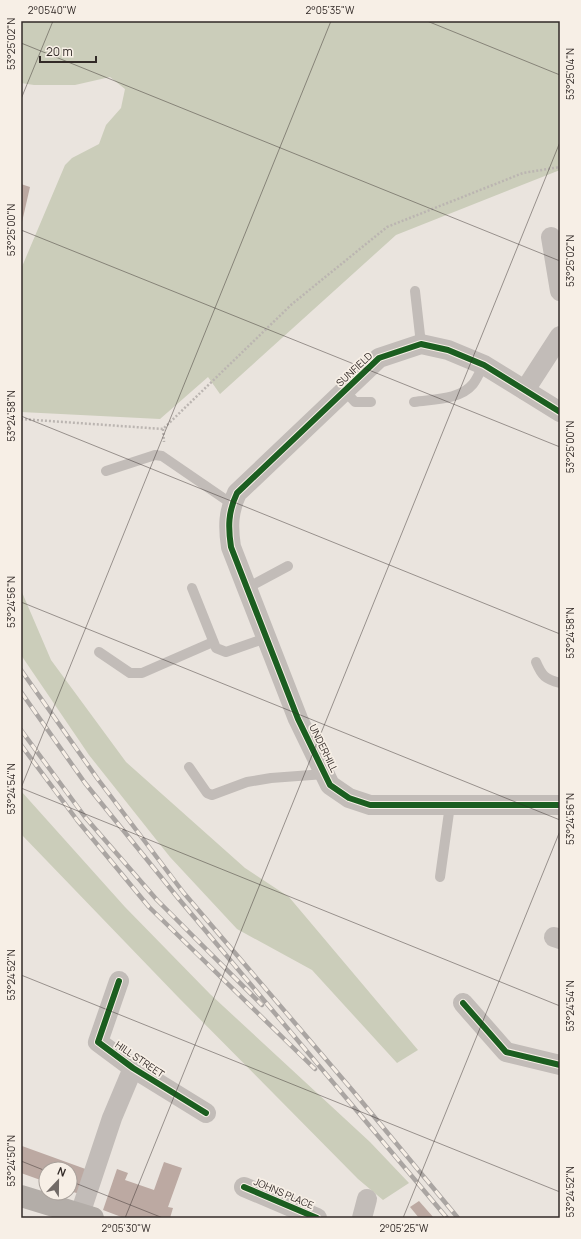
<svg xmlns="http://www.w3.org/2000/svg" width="581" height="1239" viewBox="0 0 581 1239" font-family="Manrope,sans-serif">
  <rect width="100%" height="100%" fill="#eae4de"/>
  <g fill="#cbcdba">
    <path d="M21,21H560V170L396,235L220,394L208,377L160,419L21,412V269L65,165L72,158L99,144L106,125L121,108L125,89L110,77L75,85H34L21,83Z"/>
    <path d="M21,590L51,660L126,762L245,868L289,897L418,1050L397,1063L312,970L237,929L170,857L89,755L21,655Z"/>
    <path d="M21,791L125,907L210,994L370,1142L409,1183L383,1200L358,1179L178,997L21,834Z"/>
  </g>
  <g fill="#bca9a2">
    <path d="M21,184L30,187L22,222H21Z"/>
    <path d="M22,1146L91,1171L83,1195L70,1191V1169H46V1182L21,1173V1150Z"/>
    <path d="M164,1162L182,1168L168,1207L173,1208L170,1218H124L103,1210L117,1169L128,1173L125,1180L154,1190Z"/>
    <path d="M419,1201L434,1218H419L410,1207Z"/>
  </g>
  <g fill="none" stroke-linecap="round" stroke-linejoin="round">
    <g stroke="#bbb5b1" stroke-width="2.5" stroke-dasharray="2 2" stroke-linecap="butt">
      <path d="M21,419L163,429L292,304L387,227L523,173L560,167"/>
      <path d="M163,429L164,442"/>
    </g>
    <g stroke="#c2bcb8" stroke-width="10">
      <path d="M415,291L421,344"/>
      <path d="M345,391L355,402H371"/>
      <path d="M414,402C433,399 460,400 473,384C477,379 480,371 484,365"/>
      <path d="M106,471L155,455L162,456L232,504"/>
      <path d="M192,588L216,648L226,652L266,638"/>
      <path d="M247,588L288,566"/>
      <path d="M99,652L130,673H142L213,642"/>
      <path d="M536,662C542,676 545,679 560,683"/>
      <path d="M189,767L207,793L212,795L247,782L271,778L325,774"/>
      <path d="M440,877L450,805"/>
    </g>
    <g stroke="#c2bcb8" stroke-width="20">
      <path d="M551,237L560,291"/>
      <path d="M525,390L560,336"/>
      <path d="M560,412L484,365L448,350L421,344L379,358L237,493C228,512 228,527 231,547L298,719L330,785L349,798L370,805H560"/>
      <path d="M554,937L560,939"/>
      <path d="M119,981L98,1042L133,1068L206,1113"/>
      <path d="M463,1003L506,1052L560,1065"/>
      <path d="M244,1187L317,1218"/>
      <path d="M80,1214L112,1118L133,1068"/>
      <path d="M362,1218L367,1199"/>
    </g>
    <path stroke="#b3ada8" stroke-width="22" d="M21,1196L93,1218"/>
    <g stroke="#aaa5a2" stroke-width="4.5">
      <g id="rail">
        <path d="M21,670L97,778L183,892L353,1091L458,1218"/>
        <path d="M21,692L85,783L178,898L447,1218"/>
        <path d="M21,730L85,817L157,900L262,1005"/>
        <path d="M21,745L77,820L149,907L315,1069"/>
      </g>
    </g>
    <use href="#rail" stroke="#f7efe6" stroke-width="3" stroke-dasharray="9" stroke-linecap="butt"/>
    <g stroke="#f7efe6" stroke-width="8">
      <g id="cycleway">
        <path d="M560,412L484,365L448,350L421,344L379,358L237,493C228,512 228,527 231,547L298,719L330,785L349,798L370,805H560"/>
        <path d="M119,981L98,1042L133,1068L206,1113"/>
        <path d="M463,1003L506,1052L560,1065"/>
        <path d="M244,1187L317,1218"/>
      </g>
    </g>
    <use href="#cycleway" stroke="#1b5e20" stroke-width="6"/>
  </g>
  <path fill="none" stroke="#322a27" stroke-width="1" stroke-opacity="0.45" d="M427,21L560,75M21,43L560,261M21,99L53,21M21,230L560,447M21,416L560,634M21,602L560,820M21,788L331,21M21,788L560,1006M21,975L560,1192M21,1161L46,1171M70,1181L163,1218M125,1218L560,142M403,1218L560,831"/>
  <g text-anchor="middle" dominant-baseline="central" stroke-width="3.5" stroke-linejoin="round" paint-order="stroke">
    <g font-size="10" fill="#322a27" stroke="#f7efe6">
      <text transform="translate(354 369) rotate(-43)">SUNFIELD</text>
      <text transform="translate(324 748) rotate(64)">UNDERHILL</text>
      <text transform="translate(140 1059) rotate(34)">HILL STREET</text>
      <text transform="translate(284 1193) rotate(23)">JOHNS PLACE</text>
    </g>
  </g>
  <rect width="581" height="1239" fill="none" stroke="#f7efe6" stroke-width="44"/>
  <g transform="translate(58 1181) rotate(22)"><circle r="19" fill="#f7efe6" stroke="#a8a09a"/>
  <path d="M0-3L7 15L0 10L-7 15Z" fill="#726b67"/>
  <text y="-6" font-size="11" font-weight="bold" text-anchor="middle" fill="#322a27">N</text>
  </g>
  <path d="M40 56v6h56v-6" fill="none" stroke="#322a27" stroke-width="2"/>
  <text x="46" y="56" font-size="12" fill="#322a27" stroke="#f7efe6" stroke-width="3" paint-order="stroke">20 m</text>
  <rect x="22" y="22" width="537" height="1195" fill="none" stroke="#322a27" stroke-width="1.5"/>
  <g font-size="10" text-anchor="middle" fill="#322a27">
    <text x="52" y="14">2°05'40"W</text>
    <text x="330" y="14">2°05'35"W</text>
    <text transform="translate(11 44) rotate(-90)" y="4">53°25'02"N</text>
    <text transform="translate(570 74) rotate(-90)" y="4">53°25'04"N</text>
    <text transform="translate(11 230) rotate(-90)" y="4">53°25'00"N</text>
    <text transform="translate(570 261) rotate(-90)" y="4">53°25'02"N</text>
    <text transform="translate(11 416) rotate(-90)" y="4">53°24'58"N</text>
    <text transform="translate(570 447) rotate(-90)" y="4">53°25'00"N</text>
    <text transform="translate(11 602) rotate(-90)" y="4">53°24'56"N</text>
    <text transform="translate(570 633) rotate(-90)" y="4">53°24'58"N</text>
    <text transform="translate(11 789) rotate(-90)" y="4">53°24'54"N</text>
    <text transform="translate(570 819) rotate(-90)" y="4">53°24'56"N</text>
    <text transform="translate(11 975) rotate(-90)" y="4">53°24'52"N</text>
    <text transform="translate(570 1006) rotate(-90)" y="4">53°24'54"N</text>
    <text transform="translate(11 1161) rotate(-90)" y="4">53°24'50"N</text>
    <text transform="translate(570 1192) rotate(-90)" y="4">53°24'52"N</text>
    <text x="126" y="1232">2°05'30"W</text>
    <text x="404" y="1232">2°05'25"W</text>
  </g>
</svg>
